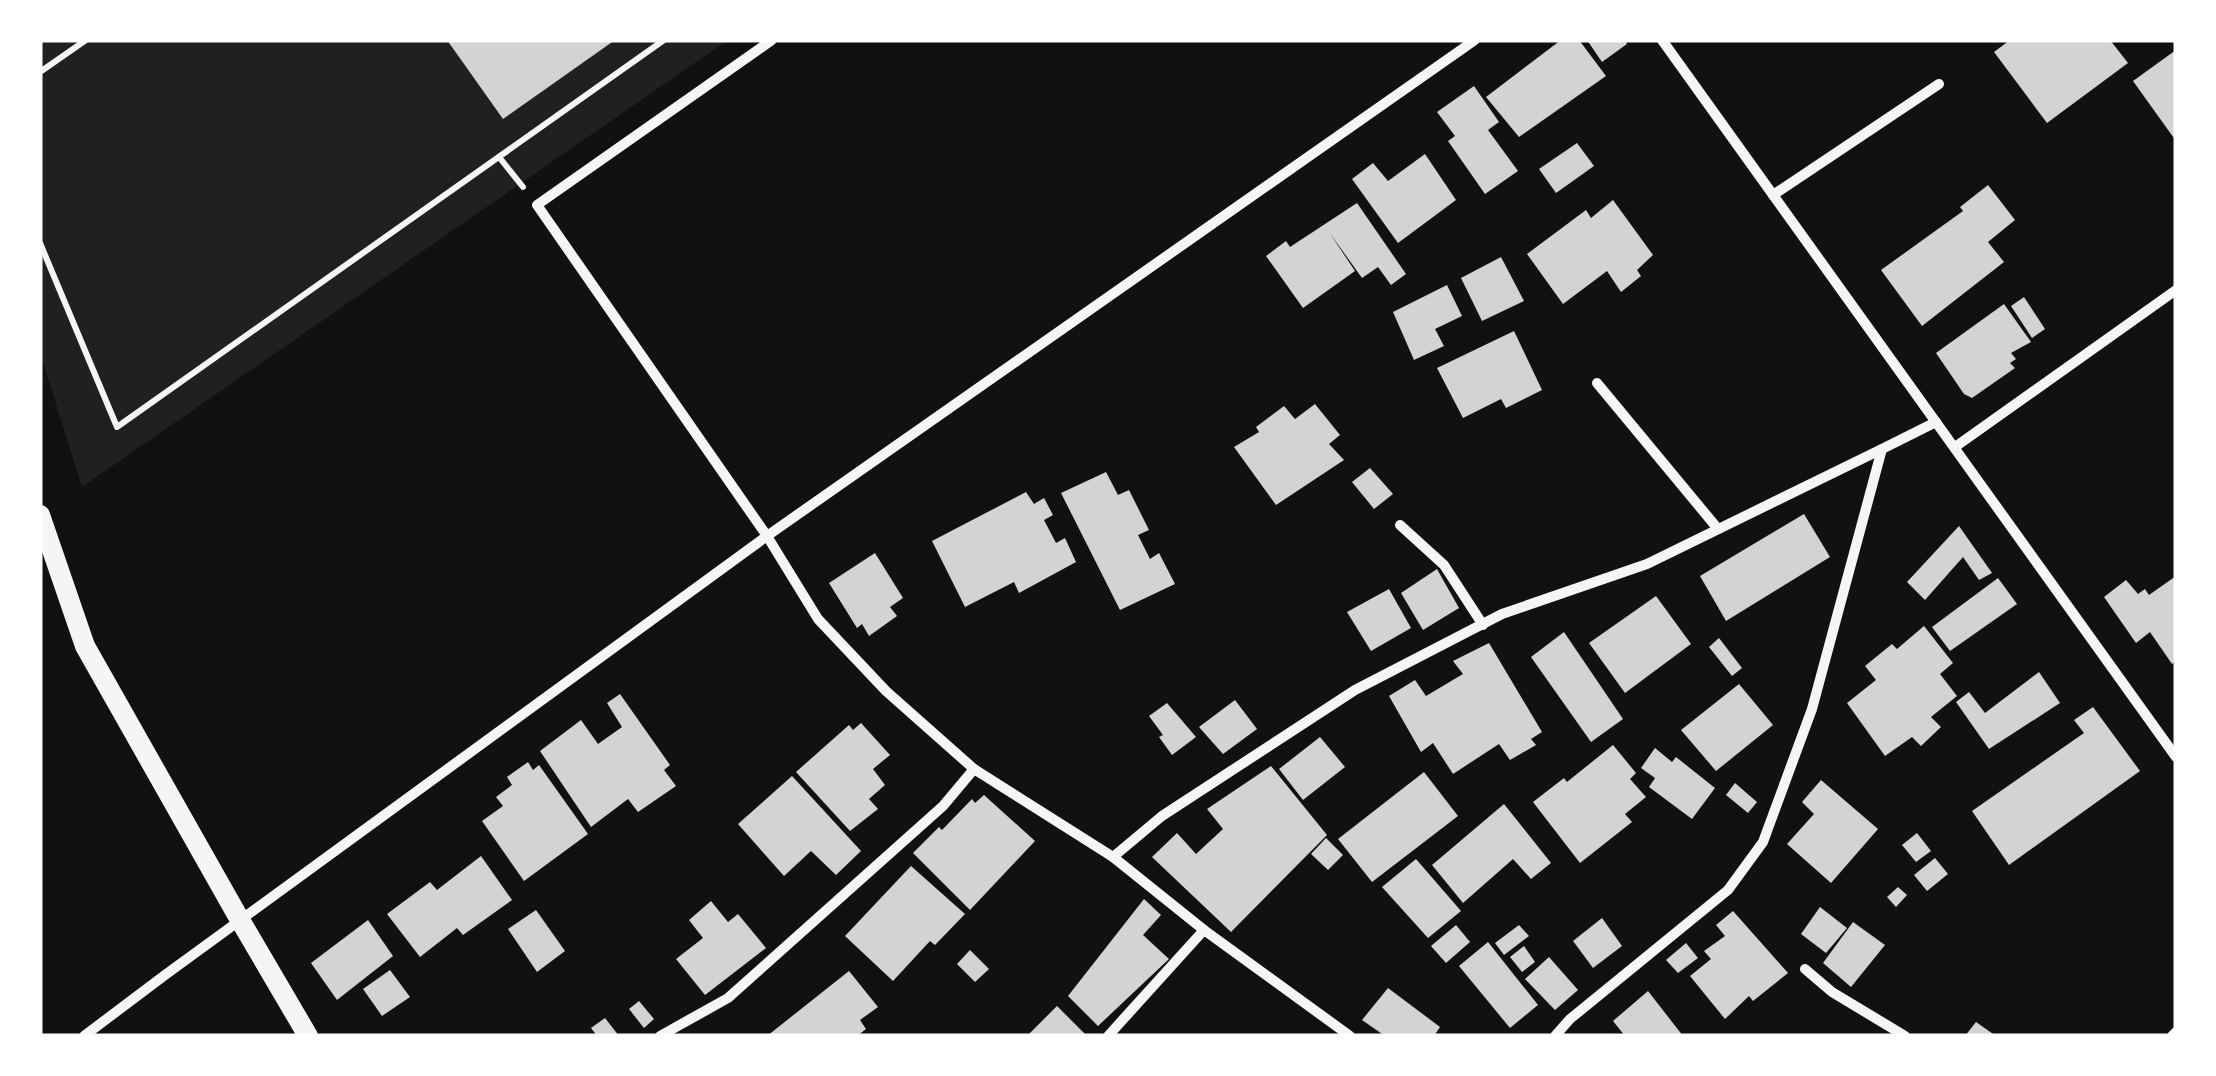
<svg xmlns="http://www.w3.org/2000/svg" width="2216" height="1076" viewBox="0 0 2216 1076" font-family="'Varela Round',sans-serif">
  <rect width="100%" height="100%" fill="#111"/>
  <path fill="#202020" d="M40,40H728L82,487L40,353Z"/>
  <g fill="#d3d3d3">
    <path d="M447,40H615L503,119Z"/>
    <path d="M1561,40H1579L1606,76L1519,137L1486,97Z"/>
    <path d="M1587,40H1625L1627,44L1602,62Z"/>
    <path d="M2010,40H2110L2128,63L2047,123L1994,52Z"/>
    <path d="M2176,50V141L2133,81Z"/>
    <path d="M1474,86L1499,122L1488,130L1518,171L1485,194L1448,141L1455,136L1437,112Z"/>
    <path d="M1577,143L1594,166L1556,193L1539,169Z"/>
    <path d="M1425,154L1456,200L1398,243L1352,179L1373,163L1388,181Z"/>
    <path d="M1988,185L2015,220L1988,242L2004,262L1922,326L1881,270L1963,211L1960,207Z"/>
    <path d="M1613,200L1653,255L1637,270L1641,276L1621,292L1607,271L1563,304L1527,254L1586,210L1591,218Z"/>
    <path d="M1357,203L1406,274L1391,285L1378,267L1362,278L1329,232L1355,271L1303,308L1266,256L1286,241L1290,247Z"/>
    <path d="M1501,257L1524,301L1482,321L1461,278Z"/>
    <path d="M1447,285L1462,316L1435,329L1444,346L1414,360L1393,312Z"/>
    <path d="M2024,297L2045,329L2032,338L2011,306Z"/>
    <path d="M2004,304L2031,342L2011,353L2016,359L2010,363L2015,368L1972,398L1964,394L1936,353Z"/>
    <path d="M1514,331L1542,390L1506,408L1501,399L1463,418L1437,368Z"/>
    <path d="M1315,404L1340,435L1329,444L1344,460L1276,505L1234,447L1259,432L1256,427L1284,406L1295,419Z"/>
    <path d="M1370,468L1393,494L1374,509L1352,482Z"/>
    <path d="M1106,472L1118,495L1129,490L1149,530L1138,535L1150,559L1159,553L1175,584L1120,610L1061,493Z"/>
    <path d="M1026,492L1034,504L1044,498L1053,515L1044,520L1056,543L1065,538L1076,562L1019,593L1014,582L965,607L932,541Z"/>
    <path d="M1804,514L1830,557L1726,621L1700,576Z"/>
    <path d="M1959,526L1992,573L1979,580L1963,557L1925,600L1907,582Z"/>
    <path d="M875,553L903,598L890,607L897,616L869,636L862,624L857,628L829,583Z"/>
    <path d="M1437,569L1459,608L1423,630L1401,593Z"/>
    <path d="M2176,576V661L2172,664L2150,632L2136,643L2104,597L2126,580L2138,594L2145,589L2149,595Z"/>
    <path d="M1998,578L2017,604L1950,651L1932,627Z"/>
    <path d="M1389,589L1411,628L1371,651L1347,612Z"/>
    <path d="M1656,596L1691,644L1625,693L1589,643Z"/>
    <path d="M1924,626L1953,663L1940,674L1957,696L1931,717L1941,727L1921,746L1912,737L1885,756L1847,703L1876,680L1865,666L1892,644L1897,649Z"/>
    <path d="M1564,632L1623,719L1591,742L1531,657Z"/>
    <path d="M1719,638L1742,668L1732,676L1709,647Z"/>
    <path d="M1489,643L1542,732L1531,739L1536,745L1510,760L1499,744L1453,774L1433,743L1421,752L1389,696L1415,680L1426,696L1463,674L1453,661Z"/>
    <path d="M2039,672L2060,703L1989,749L1956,702L1969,692L1985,713Z"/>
    <path d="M1739,684L1773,725L1716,771L1681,730Z"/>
    <path d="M620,694L670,765L664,770L676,786L638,812L628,799L591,827L540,751L581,720L598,744L622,727L607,703Z"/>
    <path d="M1235,700L1257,729L1223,754L1199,727Z"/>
    <path d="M1167,703L1196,737L1172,755L1159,737L1163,735L1149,716Z"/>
    <path d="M2093,707L2140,771L2009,865L1972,811L2084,733L2074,720Z"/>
    <path d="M861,723L890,755L873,769L885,785L869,799L878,809L850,831L796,772L849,725L853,730Z"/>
    <path d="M1320,737L1345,767L1303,800L1279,769Z"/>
    <path d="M1613,745L1636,773L1630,779L1646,797L1625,814L1632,822L1580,863L1533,802L1564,778L1567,782Z"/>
    <path d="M1655,748L1672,762L1676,757L1715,788L1692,819L1649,787L1655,778L1641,768Z"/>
    <path d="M528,762L533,770L539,765L588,834L524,881L482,821L503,806L496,797L512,785L507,777Z"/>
    <path d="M1271,766L1327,835L1231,932L1152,857L1177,833L1196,854L1223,829L1207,809Z"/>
    <path d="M1424,772L1458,816L1372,882L1338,839Z"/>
    <path d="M792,776L861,851L836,875L811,851L784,876L738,824Z"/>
    <path d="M1821,780L1878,829L1831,883L1787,844L1814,814L1802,802Z"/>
    <path d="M1735,783L1757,802L1748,813L1726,795Z"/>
    <path d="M984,795L1035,841L970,910L913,853L939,827L942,830L972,799L975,803Z"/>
    <path d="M1504,804L1551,863L1531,879L1513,859L1463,903L1432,865Z"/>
    <path d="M1917,833L1931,851L1916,862L1902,845Z"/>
    <path d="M1326,838L1343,855L1328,870L1311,854Z"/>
    <path d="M481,856L512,900L463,935L457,928L420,957L387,914L430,882L437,890Z"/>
    <path d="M1935,858L1948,874L1927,891L1914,875Z"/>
    <path d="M1416,859L1461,911L1428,938L1382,887Z"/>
    <path d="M911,866L965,914L935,945L930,941L893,981L845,936Z"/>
    <path d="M1898,887L1907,895L1896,907L1887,897Z"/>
    <path d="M1144,899L1161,915L1143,935L1169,959L1098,1026L1068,996Z"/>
    <path d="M711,901L728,922L738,914L766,948L705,995L676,959L703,938L689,920Z"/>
    <path d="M1820,907L1847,928L1826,953L1801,934Z"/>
    <path d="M536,910L565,951L537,972L508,929Z"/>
    <path d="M1733,911L1788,973L1753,1001L1749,996L1725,1019L1690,976L1711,959L1704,951L1725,936L1716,925Z"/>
    <path d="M1602,918L1622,946L1593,968L1573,941Z"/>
    <path d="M368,920L393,956L337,1000L311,963Z"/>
    <path d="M1853,922L1885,945L1851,987L1823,963Z"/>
    <path d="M1456,925L1470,942L1446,963L1431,946Z"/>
    <path d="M1519,925L1529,936L1504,955L1495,943Z"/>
    <path d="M1488,942L1538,1005L1510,1028L1459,966Z"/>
    <path d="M1686,943L1698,958L1678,973L1666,960Z"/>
    <path d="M1524,946L1535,962L1522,972L1510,957Z"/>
    <path d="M970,950L989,969L975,982L957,964Z"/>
    <path d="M1549,957L1578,990L1555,1010L1525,979Z"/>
    <path d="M390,970L410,997L382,1016L363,989Z"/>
    <path d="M849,971L878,1007L860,1020L866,1029L857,1036H767Z"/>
    <path d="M1388,988L1440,1027L1434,1036H1385L1362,1020Z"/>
    <path d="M1648,991L1683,1036H1625L1613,1021Z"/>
    <path d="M639,1001L654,1019L644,1028L629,1009Z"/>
    <path d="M1057,1006L1087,1036H1027Z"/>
    <path d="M605,1018L619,1036H597L591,1028Z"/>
    <path d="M1976,1022L1996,1036H1965Z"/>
  </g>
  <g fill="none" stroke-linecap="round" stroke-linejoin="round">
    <g stroke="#f5f5f5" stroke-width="6">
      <path d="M40,72L86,40"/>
      <path d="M499,157L523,187"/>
      <path d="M40,243L117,427L664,40"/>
    </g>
    <g stroke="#f5f5f5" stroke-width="10">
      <path d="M772,40L537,205L767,536L818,619L886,691L974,769L1113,857L1204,930L1350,1036"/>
      <path d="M1662,40L2176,757"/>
      <path d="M1773,195L1939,84"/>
      <path d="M1597,383L1718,529"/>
      <path d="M1955,447L2176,290"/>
      <path d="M1400,525L1444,565L1483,625"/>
      <path d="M1113,857L1162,816L1355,690L1502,614L1647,564L1882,449"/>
      <path d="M1805,969L1832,992L1905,1036"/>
      <path d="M84,1036L165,975L767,536L1475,40"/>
      <path d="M660,1036L728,998L943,806L974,769"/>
      <path d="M1108,1036L1204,930"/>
      <path d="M1555,1036L1570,1019L1728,890L1763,842L1812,709L1882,449L1936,422"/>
      <path d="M2172,1036L2176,1032"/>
    </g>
    <path stroke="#f5f5f5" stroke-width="20" d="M40,515L85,646L240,920L308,1036"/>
  </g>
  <rect width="2216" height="1076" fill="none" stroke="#ffffff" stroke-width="85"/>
</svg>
